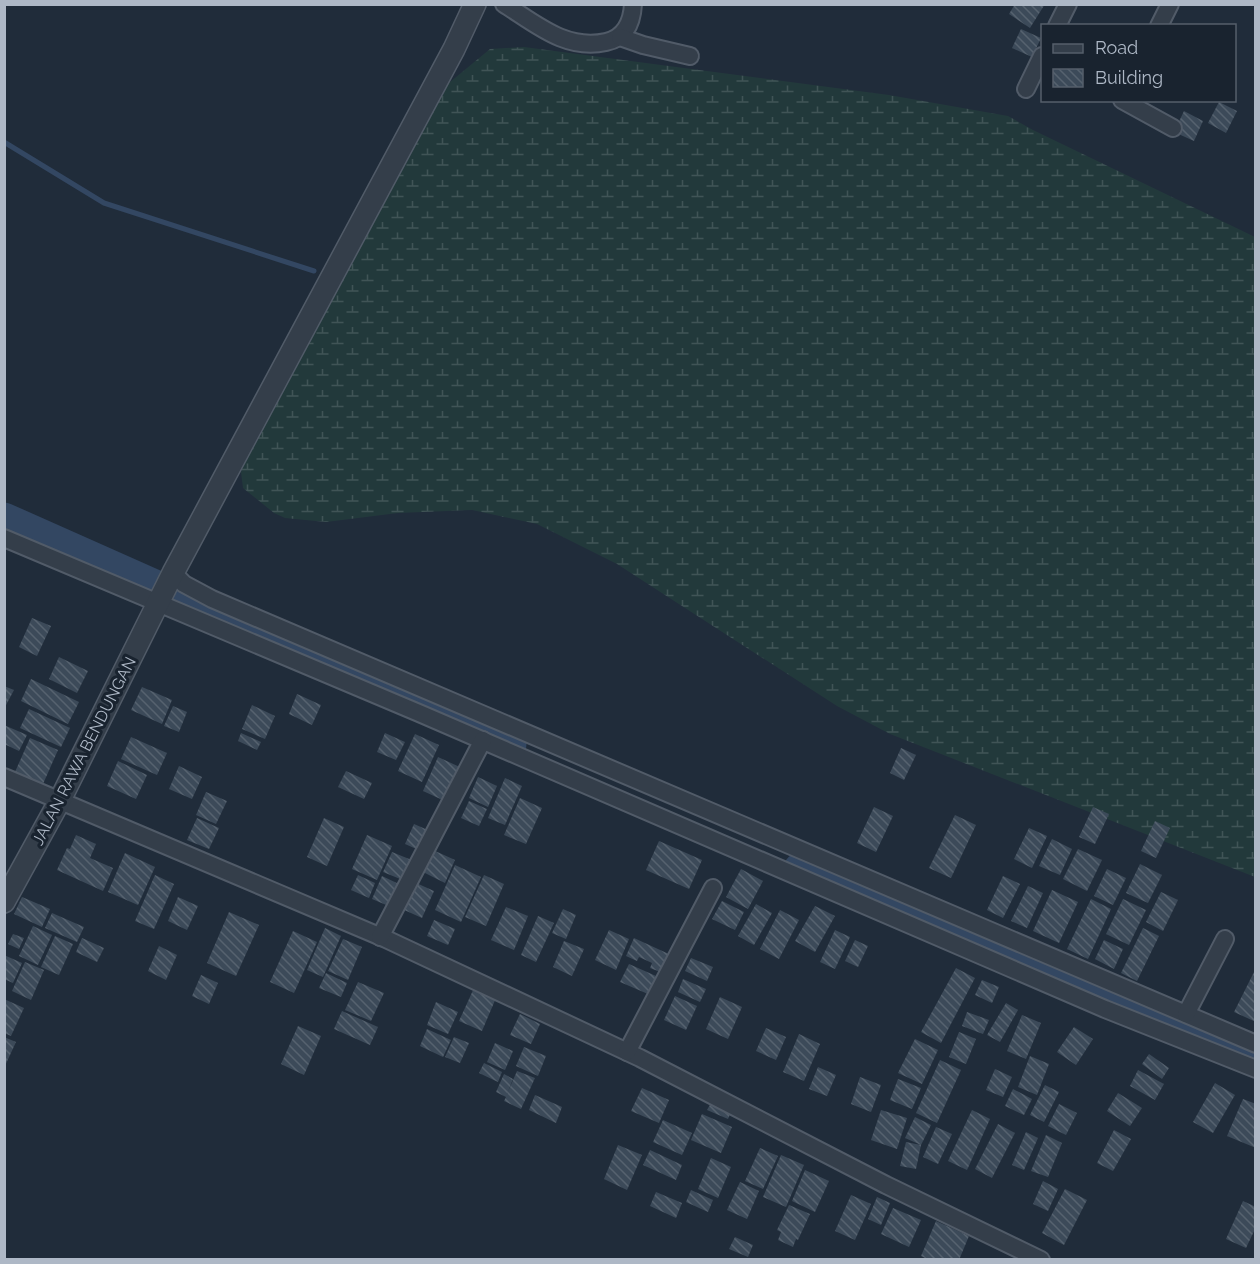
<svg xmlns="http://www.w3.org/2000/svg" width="1260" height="1264" viewBox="0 0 1260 1264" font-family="Raleway,sans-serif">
  <defs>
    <pattern id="wetland-marsh" width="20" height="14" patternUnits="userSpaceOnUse" patternTransform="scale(1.5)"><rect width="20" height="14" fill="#22393b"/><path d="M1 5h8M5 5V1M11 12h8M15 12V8" fill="none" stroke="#405456"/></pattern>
    <pattern id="building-back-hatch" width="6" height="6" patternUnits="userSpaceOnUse" patternTransform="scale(1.5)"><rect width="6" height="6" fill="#3c4a59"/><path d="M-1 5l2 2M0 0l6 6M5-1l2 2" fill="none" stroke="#56626f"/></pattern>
  </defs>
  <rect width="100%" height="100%" fill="#202c3a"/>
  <path fill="url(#wetland-marsh)" d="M524,47L889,95L1008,116L1033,130L1255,237V877L890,734L837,706L617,564L537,524L472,510L398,513L326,522L285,518L274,513L243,488L241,472L245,458L444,87L490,49Z"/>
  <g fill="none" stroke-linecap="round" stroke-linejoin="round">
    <path stroke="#334762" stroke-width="5" d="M4,142L104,203L314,271"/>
    <g stroke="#334762" stroke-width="33">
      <path d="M4,519L510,744"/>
      <path d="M800,869L938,924L1256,1059"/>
    </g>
  </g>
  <g fill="url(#building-back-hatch)">
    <path d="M1015,4H1045L1030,28L1009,14Z"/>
    <path d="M1021,29L1041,38L1032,57L1012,48Z"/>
    <path d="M1219,102L1237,111L1226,133L1208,123Z"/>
    <path d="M1184,111L1203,121L1194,141L1174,132Z"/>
    <path d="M32,618L51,626L37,656L19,647Z"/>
    <path d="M59,657L88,671L77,693L49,679Z"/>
    <path d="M31,679L79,702L68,724L21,701Z"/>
    <path d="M4,686L14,690L4,709Z"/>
    <path d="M142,687L172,700L162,724L131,710Z"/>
    <path d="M297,694L321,705L312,725L289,714Z"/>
    <path d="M252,705L275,716L265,739L242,729Z"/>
    <path d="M173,706L187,712L179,732L164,726Z"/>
    <path d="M29,709L70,728L61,747L20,728Z"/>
    <path d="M4,725L27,735L19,751L4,744Z"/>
    <path d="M241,733L261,742L257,750L238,741Z"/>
    <path d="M385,733L405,742L396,760L377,752Z"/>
    <path d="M415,734L439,745L422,782L398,771Z"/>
    <path d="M131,737L167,753L157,775L121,759Z"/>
    <path d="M30,738L58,750L43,784L15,772Z"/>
    <path d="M901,748L916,755L904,780L890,773Z"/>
    <path d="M438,757L462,768L447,802L423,791Z"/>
    <path d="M118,761L147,775L136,799L107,786Z"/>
    <path d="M179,766L202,777L192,799L169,789Z"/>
    <path d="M346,771L372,783L364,799L338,787Z"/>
    <path d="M478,777L497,786L488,807L469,798Z"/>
    <path d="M505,778L522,786L505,825L488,818Z"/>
    <path d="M206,792L227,801L216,824L196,815Z"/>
    <path d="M520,798L542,808L526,844L504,835Z"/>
    <path d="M469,801L487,809L479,826L461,818Z"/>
    <path d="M874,807L893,816L876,852L857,843Z"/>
    <path d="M1093,807L1109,814L1095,844L1079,837Z"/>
    <path d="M955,815L976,825L951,878L929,868Z"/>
    <path d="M197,818L219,828L209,849L187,840Z"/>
    <path d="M324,818L344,827L327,866L307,857Z"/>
    <path d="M1155,821L1170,828L1156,858L1141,851Z"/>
    <path d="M414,824L430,831L421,851L405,844Z"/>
    <path d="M1029,828L1047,836L1032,868L1014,859Z"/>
    <path d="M76,835L96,844L90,858L113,868L103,891L57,870L67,848L70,849Z"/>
    <path d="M367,835L392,846L377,880L352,869Z"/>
    <path d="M1052,839L1072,849L1060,875L1039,866Z"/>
    <path d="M659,841L702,860L689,889L646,870Z"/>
    <path d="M1078,849L1102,860L1087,891L1063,879Z"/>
    <path d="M433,850L455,860L445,883L423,872Z"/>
    <path d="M392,852L414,861L405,881L383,872Z"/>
    <path d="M125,853L155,867L138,905L108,892Z"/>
    <path d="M1140,864L1162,875L1148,903L1126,893Z"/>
    <path d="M455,865L481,877L461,922L435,910Z"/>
    <path d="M741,869L763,881L748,909L726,897Z"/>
    <path d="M1107,869L1126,878L1113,905L1094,896Z"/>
    <path d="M155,875L174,884L154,929L135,921Z"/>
    <path d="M358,875L375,883L369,898L351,890Z"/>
    <path d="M484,875L504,884L486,926L465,917Z"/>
    <path d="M382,876L401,885L391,907L372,899Z"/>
    <path d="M1003,876L1020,884L1003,918L987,910Z"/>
    <path d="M414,882L434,891L422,918L402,909Z"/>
    <path d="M1028,886L1043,893L1027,928L1011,921Z"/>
    <path d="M1052,890L1078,902L1059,943L1033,931Z"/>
    <path d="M1161,892L1178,900L1163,931L1146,922Z"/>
    <path d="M22,897L50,909L42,927L14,914Z"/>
    <path d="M178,897L198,906L187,930L168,921Z"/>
    <path d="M1091,899L1111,909L1088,959L1067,949Z"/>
    <path d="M1123,899L1146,910L1129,945L1106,934Z"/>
    <path d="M722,901L744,912L735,930L712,919Z"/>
    <path d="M756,904L772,913L754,945L738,936Z"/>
    <path d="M815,906L835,916L815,952L795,941Z"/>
    <path d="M506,907L528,916L514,950L491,940Z"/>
    <path d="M563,909L576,915L566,939L552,933Z"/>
    <path d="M780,910L799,920L779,959L760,949Z"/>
    <path d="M229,912L259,925L236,976L207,963Z"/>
    <path d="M52,913L84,927L77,942L45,928Z"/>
    <path d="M538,916L554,923L536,962L521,955Z"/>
    <path d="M434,920L455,929L448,945L427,936Z"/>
    <path d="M33,926L52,935L38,965L19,956Z"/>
    <path d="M325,928L341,936L323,977L307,970Z"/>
    <path d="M1143,928L1159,936L1137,981L1121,973Z"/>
    <path d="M609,930L629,939L616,970L595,960Z"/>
    <path d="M835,930L850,937L835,969L820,962Z"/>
    <path d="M293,931L317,942L294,993L270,982Z"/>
    <path d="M13,934L24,938L19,949L8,944Z"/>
    <path d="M55,936L73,944L59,975L41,967Z"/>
    <path d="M82,938L104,948L97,962L76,952Z"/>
    <path d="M634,938L671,955L663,973L650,968L652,963L639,957L637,961L626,956Z"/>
    <path d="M343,939L362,947L348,980L328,971Z"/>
    <path d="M855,940L868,946L858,967L845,961Z"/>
    <path d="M1104,940L1123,949L1114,969L1095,959Z"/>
    <path d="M564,941L584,949L572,976L553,967Z"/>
    <path d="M159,946L177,955L166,980L148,971Z"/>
    <path d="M4,955L22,963L13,983L4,979Z"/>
    <path d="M691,958L713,967L707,981L685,971Z"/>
    <path d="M25,962L44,970L31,1000L12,991Z"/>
    <path d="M629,964L656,976L648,994L620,982Z"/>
    <path d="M956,968L975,978L941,1043L921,1032Z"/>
    <path d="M1256,968V1022L1234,1012Z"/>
    <path d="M326,973L347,983L341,997L319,988Z"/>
    <path d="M201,975L218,983L209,1004L192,996Z"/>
    <path d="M683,979L706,989L700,1002L678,992Z"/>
    <path d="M982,980L999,987L992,1003L975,995Z"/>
    <path d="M358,982L384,993L371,1021L345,1010Z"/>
    <path d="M474,988L496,998L482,1031L459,1021Z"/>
    <path d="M675,996L697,1006L686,1030L664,1020Z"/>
    <path d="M720,997L742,1007L728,1039L706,1029Z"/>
    <path d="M4,999L24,1008L11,1036L4,1033Z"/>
    <path d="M436,1002L458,1012L448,1034L427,1025Z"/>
    <path d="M1006,1003L1018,1010L1000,1042L987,1035Z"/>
    <path d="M342,1011L378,1027L370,1045L334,1029Z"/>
    <path d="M967,1012L989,1020L983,1034L962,1026Z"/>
    <path d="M520,1014L540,1024L531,1044L510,1035Z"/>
    <path d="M1022,1015L1041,1023L1026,1059L1007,1051Z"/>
    <path d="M298,1026L321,1036L304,1075L281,1064Z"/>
    <path d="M1074,1027L1093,1039L1076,1065L1057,1052Z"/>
    <path d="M766,1028L786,1037L776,1060L756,1051Z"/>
    <path d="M427,1029L451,1040L443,1057L420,1046Z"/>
    <path d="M959,1032L976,1039L966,1064L949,1057Z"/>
    <path d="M799,1034L820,1044L804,1081L783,1072Z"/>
    <path d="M4,1037L16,1042L4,1068Z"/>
    <path d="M454,1037L469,1043L460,1063L445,1057Z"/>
    <path d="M915,1039L938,1050L922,1084L898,1073Z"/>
    <path d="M495,1043L513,1051L505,1070L487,1062Z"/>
    <path d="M524,1047L546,1056L538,1076L516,1066Z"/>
    <path d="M1149,1054L1169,1068L1162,1079L1142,1064Z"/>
    <path d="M1030,1056L1049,1064L1037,1095L1018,1087Z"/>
    <path d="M940,1060L961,1070L937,1123L916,1113Z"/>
    <path d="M484,1063L502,1072L498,1082L479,1073Z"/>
    <path d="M818,1067L836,1075L827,1096L809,1089Z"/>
    <path d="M995,1069L1012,1077L1003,1097L986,1090Z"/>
    <path d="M1138,1070L1164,1084L1155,1100L1130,1086Z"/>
    <path d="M517,1071L535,1078L521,1109L504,1101L506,1097L496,1092L504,1074L513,1079L507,1094Z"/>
    <path d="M860,1077L881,1085L871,1112L851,1104Z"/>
    <path d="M898,1079L921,1088L912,1109L890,1100Z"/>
    <path d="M1215,1083L1235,1095L1213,1133L1193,1122Z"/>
    <path d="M1045,1085L1059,1092L1044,1122L1030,1115Z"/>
    <path d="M642,1088L669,1100L659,1123L631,1111Z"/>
    <path d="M1013,1089L1032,1099L1024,1115L1005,1106Z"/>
    <path d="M1118,1093L1142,1108L1130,1126L1107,1111Z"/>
    <path d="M535,1095L562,1107L556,1123L529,1110Z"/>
    <path d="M1243,1099L1256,1104V1148L1227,1136Z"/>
    <path d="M711,1103L731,1112L728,1119L707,1110Z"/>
    <path d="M1059,1104L1077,1113L1066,1135L1048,1126Z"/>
    <path d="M881,1110L907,1118L897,1149L871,1140Z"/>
    <path d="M972,1110L990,1119L967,1170L948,1161Z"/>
    <path d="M702,1114L732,1127L721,1153L691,1140Z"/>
    <path d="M915,1117L931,1125L921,1145L916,1169L900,1166L906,1142L921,1145L905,1138Z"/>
    <path d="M663,1120L692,1133L682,1155L653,1142Z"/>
    <path d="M998,1124L1015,1133L992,1178L975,1169Z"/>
    <path d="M936,1127L952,1134L938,1164L923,1157Z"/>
    <path d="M1114,1130L1131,1139L1113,1171L1097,1163Z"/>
    <path d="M1026,1132L1038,1138L1024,1170L1012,1165Z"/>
    <path d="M1046,1135L1062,1143L1048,1177L1031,1171Z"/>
    <path d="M618,1145L642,1155L627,1190L604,1179Z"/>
    <path d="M760,1148L778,1156L763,1189L745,1181Z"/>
    <path d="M650,1150L682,1165L676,1180L643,1165Z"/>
    <path d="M781,1155L804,1165L786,1207L763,1197Z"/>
    <path d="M711,1158L731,1167L718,1198L698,1189Z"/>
    <path d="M805,1170L829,1181L815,1212L792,1201Z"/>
    <path d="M1043,1181L1058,1189L1048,1211L1033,1204Z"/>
    <path d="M740,1182L759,1191L747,1219L727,1210Z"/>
    <path d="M1065,1189L1087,1200L1064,1245L1042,1233Z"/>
    <path d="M691,1190L713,1200L708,1212L686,1202Z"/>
    <path d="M656,1192L682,1203L676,1218L650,1206Z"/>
    <path d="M851,1195L871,1204L855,1240L835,1231Z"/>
    <path d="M877,1197L890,1203L881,1225L868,1219Z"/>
    <path d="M1243,1201L1256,1207V1227L1246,1248L1226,1239Z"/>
    <path d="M789,1205L810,1214L798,1240L796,1239L793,1247L778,1240L781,1232L777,1230Z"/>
    <path d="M893,1208L921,1220L909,1247L881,1234Z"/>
    <path d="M936,1221L969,1236L959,1260H929L921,1256Z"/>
    <path d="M735,1237L753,1245L748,1257L729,1249Z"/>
  </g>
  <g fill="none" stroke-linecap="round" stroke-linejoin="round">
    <g stroke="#515b68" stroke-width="20">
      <g id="minor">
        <path d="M504,4C536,24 566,51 606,42C625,38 632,23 633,4"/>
        <path d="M1057,26L1068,4"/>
        <path d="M1159,26L1170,4"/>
        <path d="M620,37L643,45L690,56"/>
        <path d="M1026,89L1042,56"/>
        <path d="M1122,100L1173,128"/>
        <path d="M4,538L419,713L1105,1009L1256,1069"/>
        <path d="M173,573L184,584L212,599L1256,1044"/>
        <path d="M4,777L386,939L640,1058L886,1185L1041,1260"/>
        <path d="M380,937L483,740"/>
        <path d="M1186,1014L1225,939"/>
        <path d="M627,1052L713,888"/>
      </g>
    </g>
    <g stroke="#515b68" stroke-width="24">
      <path id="tertiary" d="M4,902L59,802L173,573L454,49L475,4"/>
    </g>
    <use href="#minor" stroke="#343e4a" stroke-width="16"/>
    <use href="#tertiary" stroke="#343e4a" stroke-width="21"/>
  </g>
  <g text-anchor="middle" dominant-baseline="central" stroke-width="6" stroke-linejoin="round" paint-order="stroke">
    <g font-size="16" fill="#aeb8c6" stroke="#19232f">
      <text transform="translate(84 751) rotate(-63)">JALAN RAWA BENDUNGAN</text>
    </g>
  </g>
  <rect width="1260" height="1264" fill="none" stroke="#aeb8c6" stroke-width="12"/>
  <rect x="1041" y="24" width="195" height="78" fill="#19232f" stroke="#555f6b" stroke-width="1.5"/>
  <rect x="1053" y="44" width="30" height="9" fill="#343e4a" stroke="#555f6b" stroke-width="1.5"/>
  <text x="1095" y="54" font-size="18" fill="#aeb8c6">Road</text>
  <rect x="1053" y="69" width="30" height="18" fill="url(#building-back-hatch)" stroke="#555f6b" stroke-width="1.5"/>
  <text x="1095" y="84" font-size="18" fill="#aeb8c6">Building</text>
</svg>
